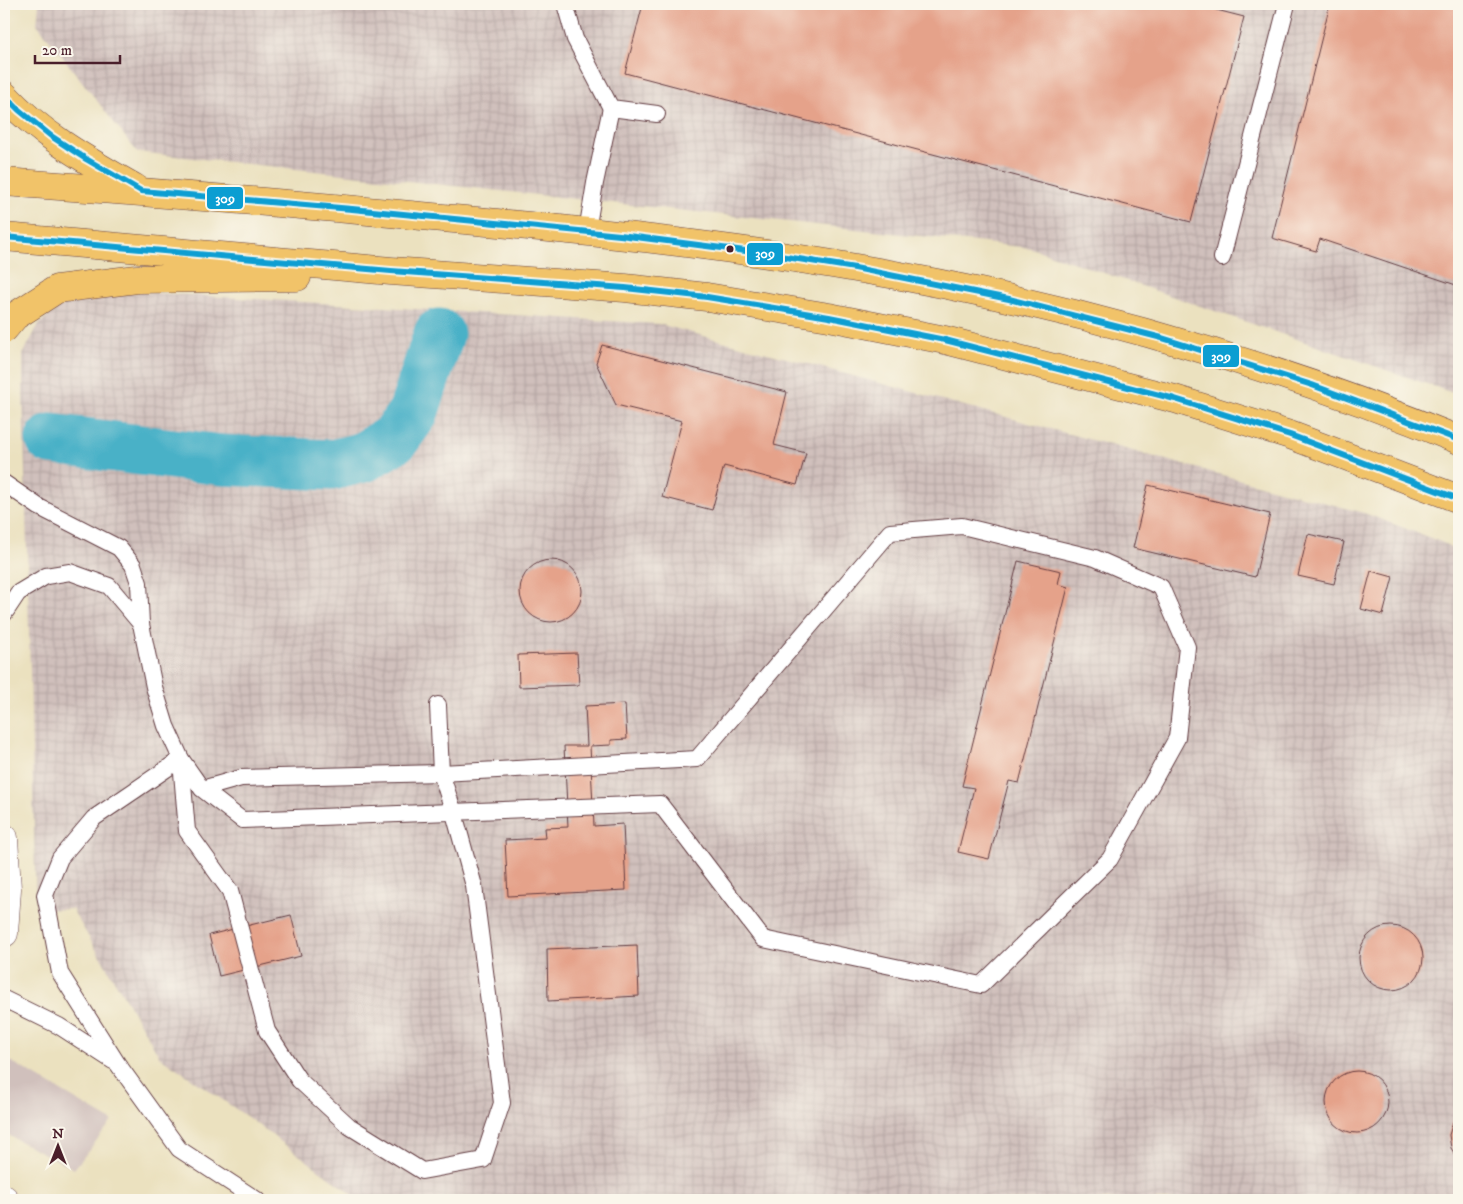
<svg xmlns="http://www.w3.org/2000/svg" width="1463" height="1204" viewBox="0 0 1463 1204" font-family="'IM FELL DW Pica',serif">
  <defs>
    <pattern id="industrial-grid" width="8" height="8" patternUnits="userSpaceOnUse" patternTransform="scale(1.25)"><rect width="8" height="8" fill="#d0c0bc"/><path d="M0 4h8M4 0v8" fill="none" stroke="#b4a5a2"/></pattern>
  </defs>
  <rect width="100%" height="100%" fill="#fbf7ec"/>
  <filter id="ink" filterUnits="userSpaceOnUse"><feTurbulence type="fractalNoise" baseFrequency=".02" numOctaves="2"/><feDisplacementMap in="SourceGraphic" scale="10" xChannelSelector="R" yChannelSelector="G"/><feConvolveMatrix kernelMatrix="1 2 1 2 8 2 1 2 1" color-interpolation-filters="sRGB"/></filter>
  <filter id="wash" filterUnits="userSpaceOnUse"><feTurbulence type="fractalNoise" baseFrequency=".0096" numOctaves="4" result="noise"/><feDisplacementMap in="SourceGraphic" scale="20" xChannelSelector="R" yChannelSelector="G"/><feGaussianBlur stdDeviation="1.12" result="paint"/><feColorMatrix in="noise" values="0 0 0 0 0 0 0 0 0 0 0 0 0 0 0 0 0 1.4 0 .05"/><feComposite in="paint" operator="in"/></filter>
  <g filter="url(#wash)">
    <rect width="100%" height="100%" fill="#ebe1bf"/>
    <g fill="url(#industrial-grid)">
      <path d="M39,4H1459V395L1031,248L137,152L37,24Z"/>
      <path d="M93,291H125L659,324L1364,513L1441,542L1459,551V1200H360L246,1116L160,1057L72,909L36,910L23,392V354L39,324L63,303Z"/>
    </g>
    <path fill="#d0c0bc" d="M4,1060L12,1062L112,1121L74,1169L4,1133Z"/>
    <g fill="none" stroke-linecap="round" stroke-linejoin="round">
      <path stroke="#49b1c7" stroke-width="51" d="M51,439L222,460L332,465L364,457L395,438L413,413L439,334"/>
    </g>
    <g id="blocks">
      <g fill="#e5a28a">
        <path d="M643,4H1193L1244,17L1191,222L625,73Z"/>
        <path d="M1330,4H1459V286L1320,239L1316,251L1272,238Z"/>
        <path d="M602,345L787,392L774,445L806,453L797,485L724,466L712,510L662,497L682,421L616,405L596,363Z"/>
        <path d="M1148,485L1270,514L1255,577L1133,548Z"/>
        <path d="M1308,534L1344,542L1334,584L1298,576Z"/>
        <circle cx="551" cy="591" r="31"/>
        <path d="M1018,561L1061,571L1058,584L1068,587L1019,783L1009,781L989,859L958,852L974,788L962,786Z"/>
        <path d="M1371,571L1393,577L1383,615L1361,609Z"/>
        <path d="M577,653L579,685L519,687L518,655Z"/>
        <path d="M625,704L627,739L611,740V745L590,746L594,826L623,824L626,890L508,896L505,840L546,838L545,828L568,827L564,746H587L585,706Z"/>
        <path d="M291,915L301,956L219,976L209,935Z"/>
        <circle cx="1391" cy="958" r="32"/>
        <path d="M637,945L639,996L548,1001L547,949Z"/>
        <circle cx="1357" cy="1102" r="31"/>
        <path d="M1459,1115V1161L1451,1148L1449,1135L1453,1122Z"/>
      </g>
    </g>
  </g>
  <g filter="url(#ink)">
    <use href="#blocks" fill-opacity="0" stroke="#623c41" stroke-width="1"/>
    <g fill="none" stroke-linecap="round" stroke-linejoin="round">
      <g stroke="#623c41" stroke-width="18">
        <g id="lane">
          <path d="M565,4L575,39L611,108L657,114"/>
          <path d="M587,231L595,183L611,108"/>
          <path d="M1222,258L1287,4"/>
          <path d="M4,483L39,507L119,548L133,565L139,583L141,624L154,687L166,726L181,759L202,789L242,820L660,804L763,939L981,985L1110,859L1177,738L1187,647L1161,587L1095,558L962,526L890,532L697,759L441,773L241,778L202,789"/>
          <path d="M4,614L18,593L46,576L70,572L109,586L141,624"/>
          <path d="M181,759L94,818L60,858L45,895L48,909L60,973L117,1063L179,1149L257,1200"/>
          <path d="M181,761L187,831L230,891L267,1031L299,1080L349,1126L422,1171L483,1160L502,1103L474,886L454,813L441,773L438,705"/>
          <path d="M4,999L59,1026L113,1061"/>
        </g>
      </g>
      <g stroke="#623c41" stroke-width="29">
        <g id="street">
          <path d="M4,838L7,889L4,933"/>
          <path d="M4,1199L5,1200"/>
        </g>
      </g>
      <g stroke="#623c41" stroke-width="29">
        <g id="primary">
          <path d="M4,95C41,135 88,161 135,188"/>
          <path d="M4,182C150,192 296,204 443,218C579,230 715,244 850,267C1058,302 1264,360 1459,440"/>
          <path d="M4,237L391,271L625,288L707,297L829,317L945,340L1175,399L1290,435L1459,499"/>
          <path d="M4,329L15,316L57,289L137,279L297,277"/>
        </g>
      </g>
      <use href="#lane" stroke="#fff" stroke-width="16"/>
      <use href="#street" stroke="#fff" stroke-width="28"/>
      <use href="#primary" stroke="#f1c369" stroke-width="28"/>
      <g stroke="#fbf7ec" stroke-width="10">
        <g id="bus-1">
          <path d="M4,95L19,110L51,136L86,159L141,191L352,209L620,235L761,253L855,268L1009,299L1162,338L1312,385L1459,440"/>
          <path d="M4,237L391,271L625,288L707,297L829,317L945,340L1175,399L1290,435L1459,499"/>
        </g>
      </g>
      <use href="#bus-1" stroke="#0b9ed2" stroke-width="6"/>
    </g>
  </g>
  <circle fill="#4a1f2b" stroke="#fbf7ec" stroke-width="2" cx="730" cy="249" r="4.5"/>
  <g stroke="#fbf7ec" stroke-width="2">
    <rect x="206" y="186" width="38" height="24" rx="5" fill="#0b9ed2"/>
    <rect x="746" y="242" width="38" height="24" rx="5" fill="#0b9ed2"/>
    <rect x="1202" y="344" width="38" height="24" rx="5" fill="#0b9ed2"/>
  </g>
  <g font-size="14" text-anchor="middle" font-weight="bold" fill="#fff">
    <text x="225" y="203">309</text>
    <text x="765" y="258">309</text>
    <text x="1221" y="361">309</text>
  </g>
  <rect width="1463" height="1204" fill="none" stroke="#fbf7ec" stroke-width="20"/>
  <g transform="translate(58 1146)" stroke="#fbf7ec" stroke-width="4" paint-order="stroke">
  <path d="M0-4L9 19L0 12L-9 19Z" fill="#4a1f2b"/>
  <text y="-8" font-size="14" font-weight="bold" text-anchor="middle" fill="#4a1f2b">N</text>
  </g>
  <path d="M35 55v8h85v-8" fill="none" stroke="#4a1f2b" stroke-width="2.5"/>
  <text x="42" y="55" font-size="15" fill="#4a1f2b" stroke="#fbf7ec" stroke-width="4" paint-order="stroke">20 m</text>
</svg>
